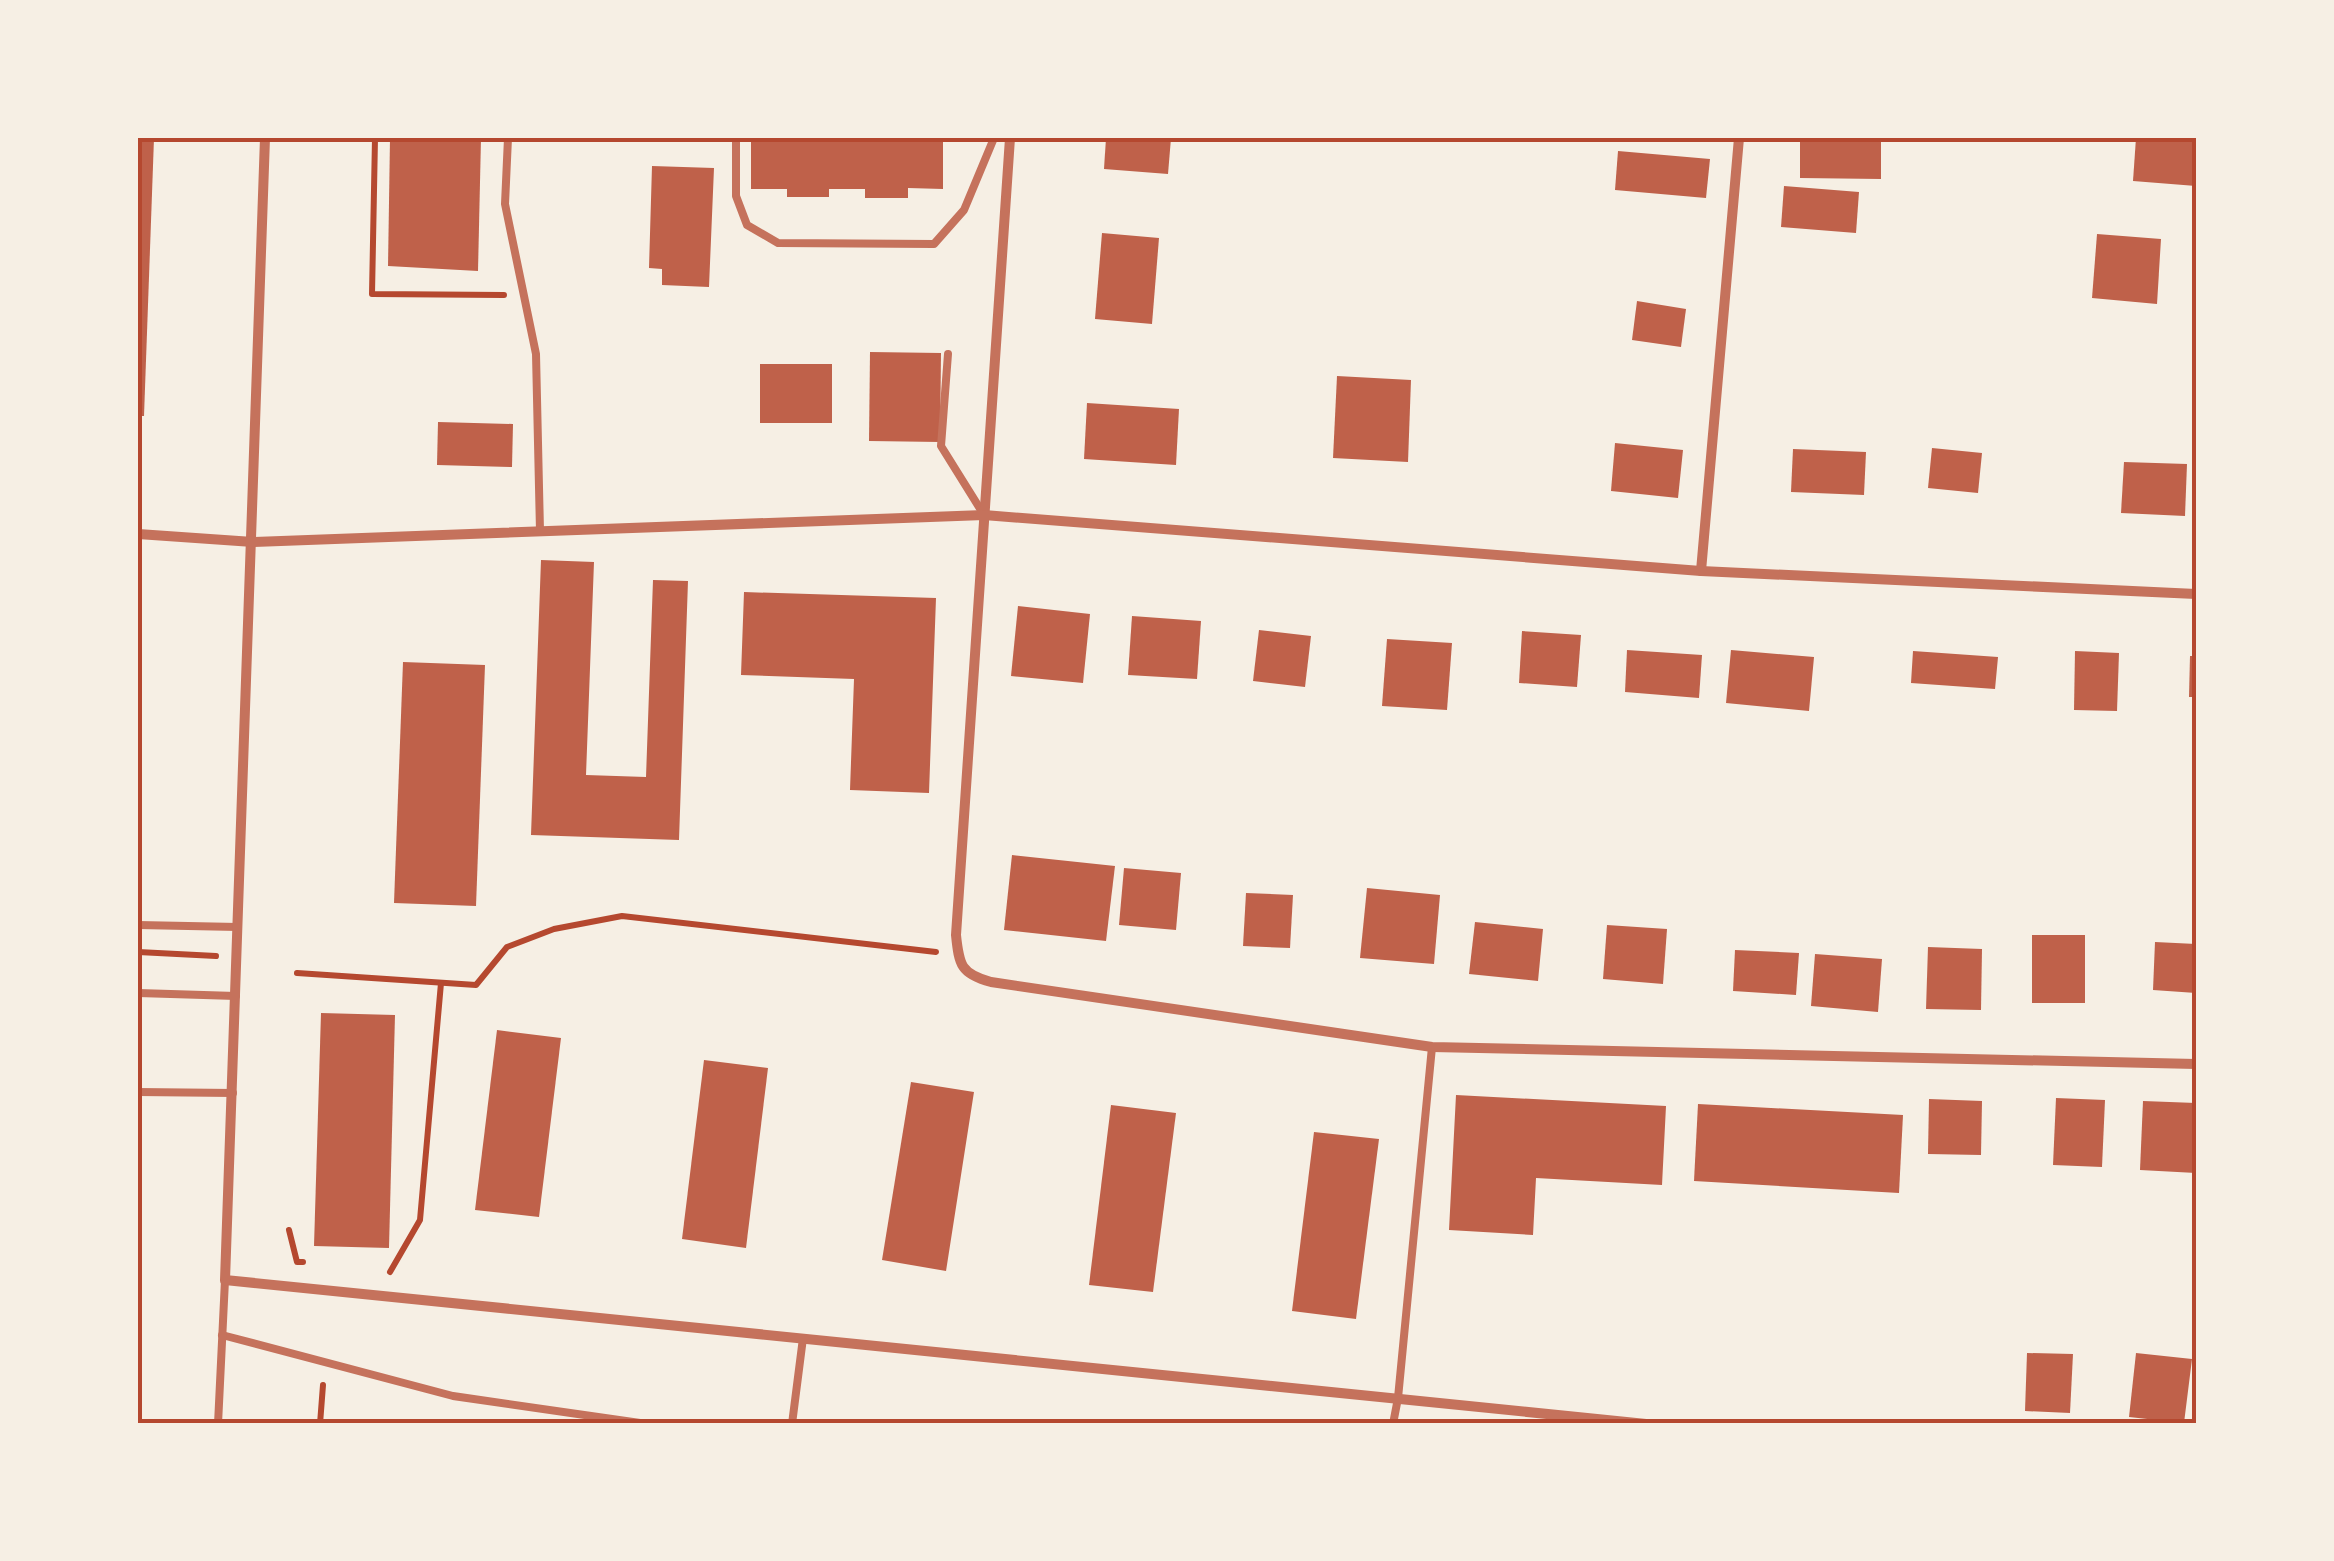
<svg xmlns="http://www.w3.org/2000/svg" width="2334" height="1561" viewBox="0 0 2334 1561" font-family="Roboto,sans-serif">
  <rect width="100%" height="100%" fill="#f6efe4"/>
  <g fill="#bf614a">
    <path d="M138,138H154L144,416H138Z"/>
    <path d="M390,138H481L478,271L388,266Z"/>
    <path d="M751,138H943V189L908,188V198H865V189H829V197H787V189H751Z"/>
    <path d="M1106,138H1171L1168,174L1104,169Z"/>
    <path d="M1800,138L1881,139V179L1800,178Z"/>
    <path d="M2136,138H2196V186L2133,181Z"/>
    <path d="M1618,151L1710,159L1706,198L1615,190Z"/>
    <path d="M652,166L714,168L709,287L662,285V269L649,268Z"/>
    <path d="M1784,186L1859,192L1856,233L1781,227Z"/>
    <path d="M1102,233L1159,238L1152,324L1095,319Z"/>
    <path d="M2097,234L2161,239L2157,304L2092,298Z"/>
    <path d="M1637,301L1686,309L1681,347L1632,340Z"/>
    <path d="M870,352L941,353L940,442L869,441Z"/>
    <rect x="760" y="364" width="72" height="59"/>
    <path d="M1337,376L1411,380L1408,462L1333,458Z"/>
    <path d="M1087,403L1179,409L1176,465L1084,459Z"/>
    <path d="M438,422L513,424L512,467L437,465Z"/>
    <path d="M1615,443L1683,450L1678,498L1611,491Z"/>
    <path d="M1932,448L1982,453L1978,493L1928,488Z"/>
    <path d="M1793,449L1866,452L1864,495L1791,492Z"/>
    <path d="M2124,462L2187,464L2185,516L2121,513Z"/>
    <path d="M541,560L594,562L586,775L646,777L653,580L688,581L679,840L531,835Z"/>
    <path d="M744,592L936,598L929,793L850,790L854,679L741,675Z"/>
    <path d="M1018,606L1090,614L1083,683L1011,676Z"/>
    <path d="M1132,616L1201,621L1197,679L1128,675Z"/>
    <path d="M1259,630L1311,636L1305,687L1253,681Z"/>
    <path d="M1522,631L1581,635L1577,687L1519,683Z"/>
    <path d="M1387,639L1452,643L1447,710L1382,706Z"/>
    <path d="M1627,650L1702,655L1699,698L1625,692Z"/>
    <path d="M1731,650L1814,657L1809,711L1726,703Z"/>
    <path d="M1913,651L1998,657L1995,689L1911,683Z"/>
    <path d="M2075,651L2119,653L2117,711L2074,710Z"/>
    <path d="M2190,656H2196V697H2189Z"/>
    <path d="M403,662L485,665L476,906L394,903Z"/>
    <path d="M1012,855L1115,866L1106,941L1004,930Z"/>
    <path d="M1124,868L1181,873L1176,930L1119,925Z"/>
    <path d="M1367,888L1440,895L1434,964L1360,958Z"/>
    <path d="M1246,893L1293,895L1290,948L1243,946Z"/>
    <path d="M1475,922L1543,929L1538,981L1469,974Z"/>
    <path d="M1607,925L1667,929L1663,984L1603,979Z"/>
    <rect x="2032" y="935" width="53" height="68"/>
    <path d="M2155,942L2196,944V993L2153,990Z"/>
    <path d="M1928,947L1982,949L1981,1010L1926,1009Z"/>
    <path d="M1735,950L1799,953L1796,995L1733,991Z"/>
    <path d="M1815,954L1882,959L1878,1012L1811,1006Z"/>
    <path d="M321,1013L395,1015L389,1248L314,1246Z"/>
    <path d="M497,1030L561,1038L539,1217L475,1210Z"/>
    <path d="M704,1060L768,1068L746,1248L682,1239Z"/>
    <path d="M911,1082L974,1092L946,1271L882,1260Z"/>
    <path d="M1456,1095L1666,1106L1662,1185L1536,1178L1533,1235L1449,1230Z"/>
    <path d="M2056,1098L2105,1100L2102,1167L2053,1165Z"/>
    <path d="M1929,1099L1982,1101L1981,1155L1928,1154Z"/>
    <path d="M2143,1101L2196,1103V1173L2140,1170Z"/>
    <path d="M1698,1104L1903,1115L1899,1193L1694,1181Z"/>
    <path d="M1111,1105L1176,1113L1153,1292L1089,1285Z"/>
    <path d="M1314,1132L1379,1139L1356,1319L1292,1311Z"/>
    <path d="M2027,1353L2073,1354L2070,1413L2025,1411Z"/>
    <path d="M2136,1353L2192,1359L2184,1423L2129,1417Z"/>
  </g>
  <g fill="none" stroke-linecap="round" stroke-linejoin="round">
    <g stroke="#b5482f" stroke-width="6">
      <path d="M375,138L372,294L504,295"/>
      <path d="M138,952L216,956"/>
      <path d="M297,973L476,985L507,947L554,929L622,916L936,952"/>
      <path d="M289,1230L297,1262H303"/>
      <path d="M390,1272L420,1220L441,983"/>
      <path d="M320,1424L323,1385"/>
    </g>
    <g stroke="#c5725c" stroke-width="8">
      <path d="M508,138L505,204L536,354L540,531"/>
      <path d="M736,138V196L747,225L778,243L934,244L964,210L994,138"/>
      <path d="M948,354L941,446L984,515"/>
      <path d="M138,925L238,927"/>
      <path d="M138,993L236,996"/>
      <path d="M138,1092L233,1093"/>
      <path d="M222,1335L453,1396L647,1424"/>
      <path d="M218,1424L225,1280"/>
      <path d="M792,1424L803,1338"/>
      <path d="M1393,1424L1398,1398L1432,1047"/>
    </g>
    <g stroke="#c5725c" stroke-width="10">
      <path d="M265,138L225,1280L1646,1424"/>
      <path d="M1010,138L956,935C959,965 961,974 991,982L1432,1047L2196,1064"/>
      <path d="M138,534L253,542L984,515L1701,571L2196,594"/>
      <path d="M1701,571L1739,138"/>
    </g>
  </g>
  <rect width="2334" height="1561" fill="none" stroke="#f6efe4" stroke-width="280"/>
  <rect x="140" y="140" width="2054" height="1281" fill="none" stroke="#b5482f" stroke-width="4"/>
</svg>
